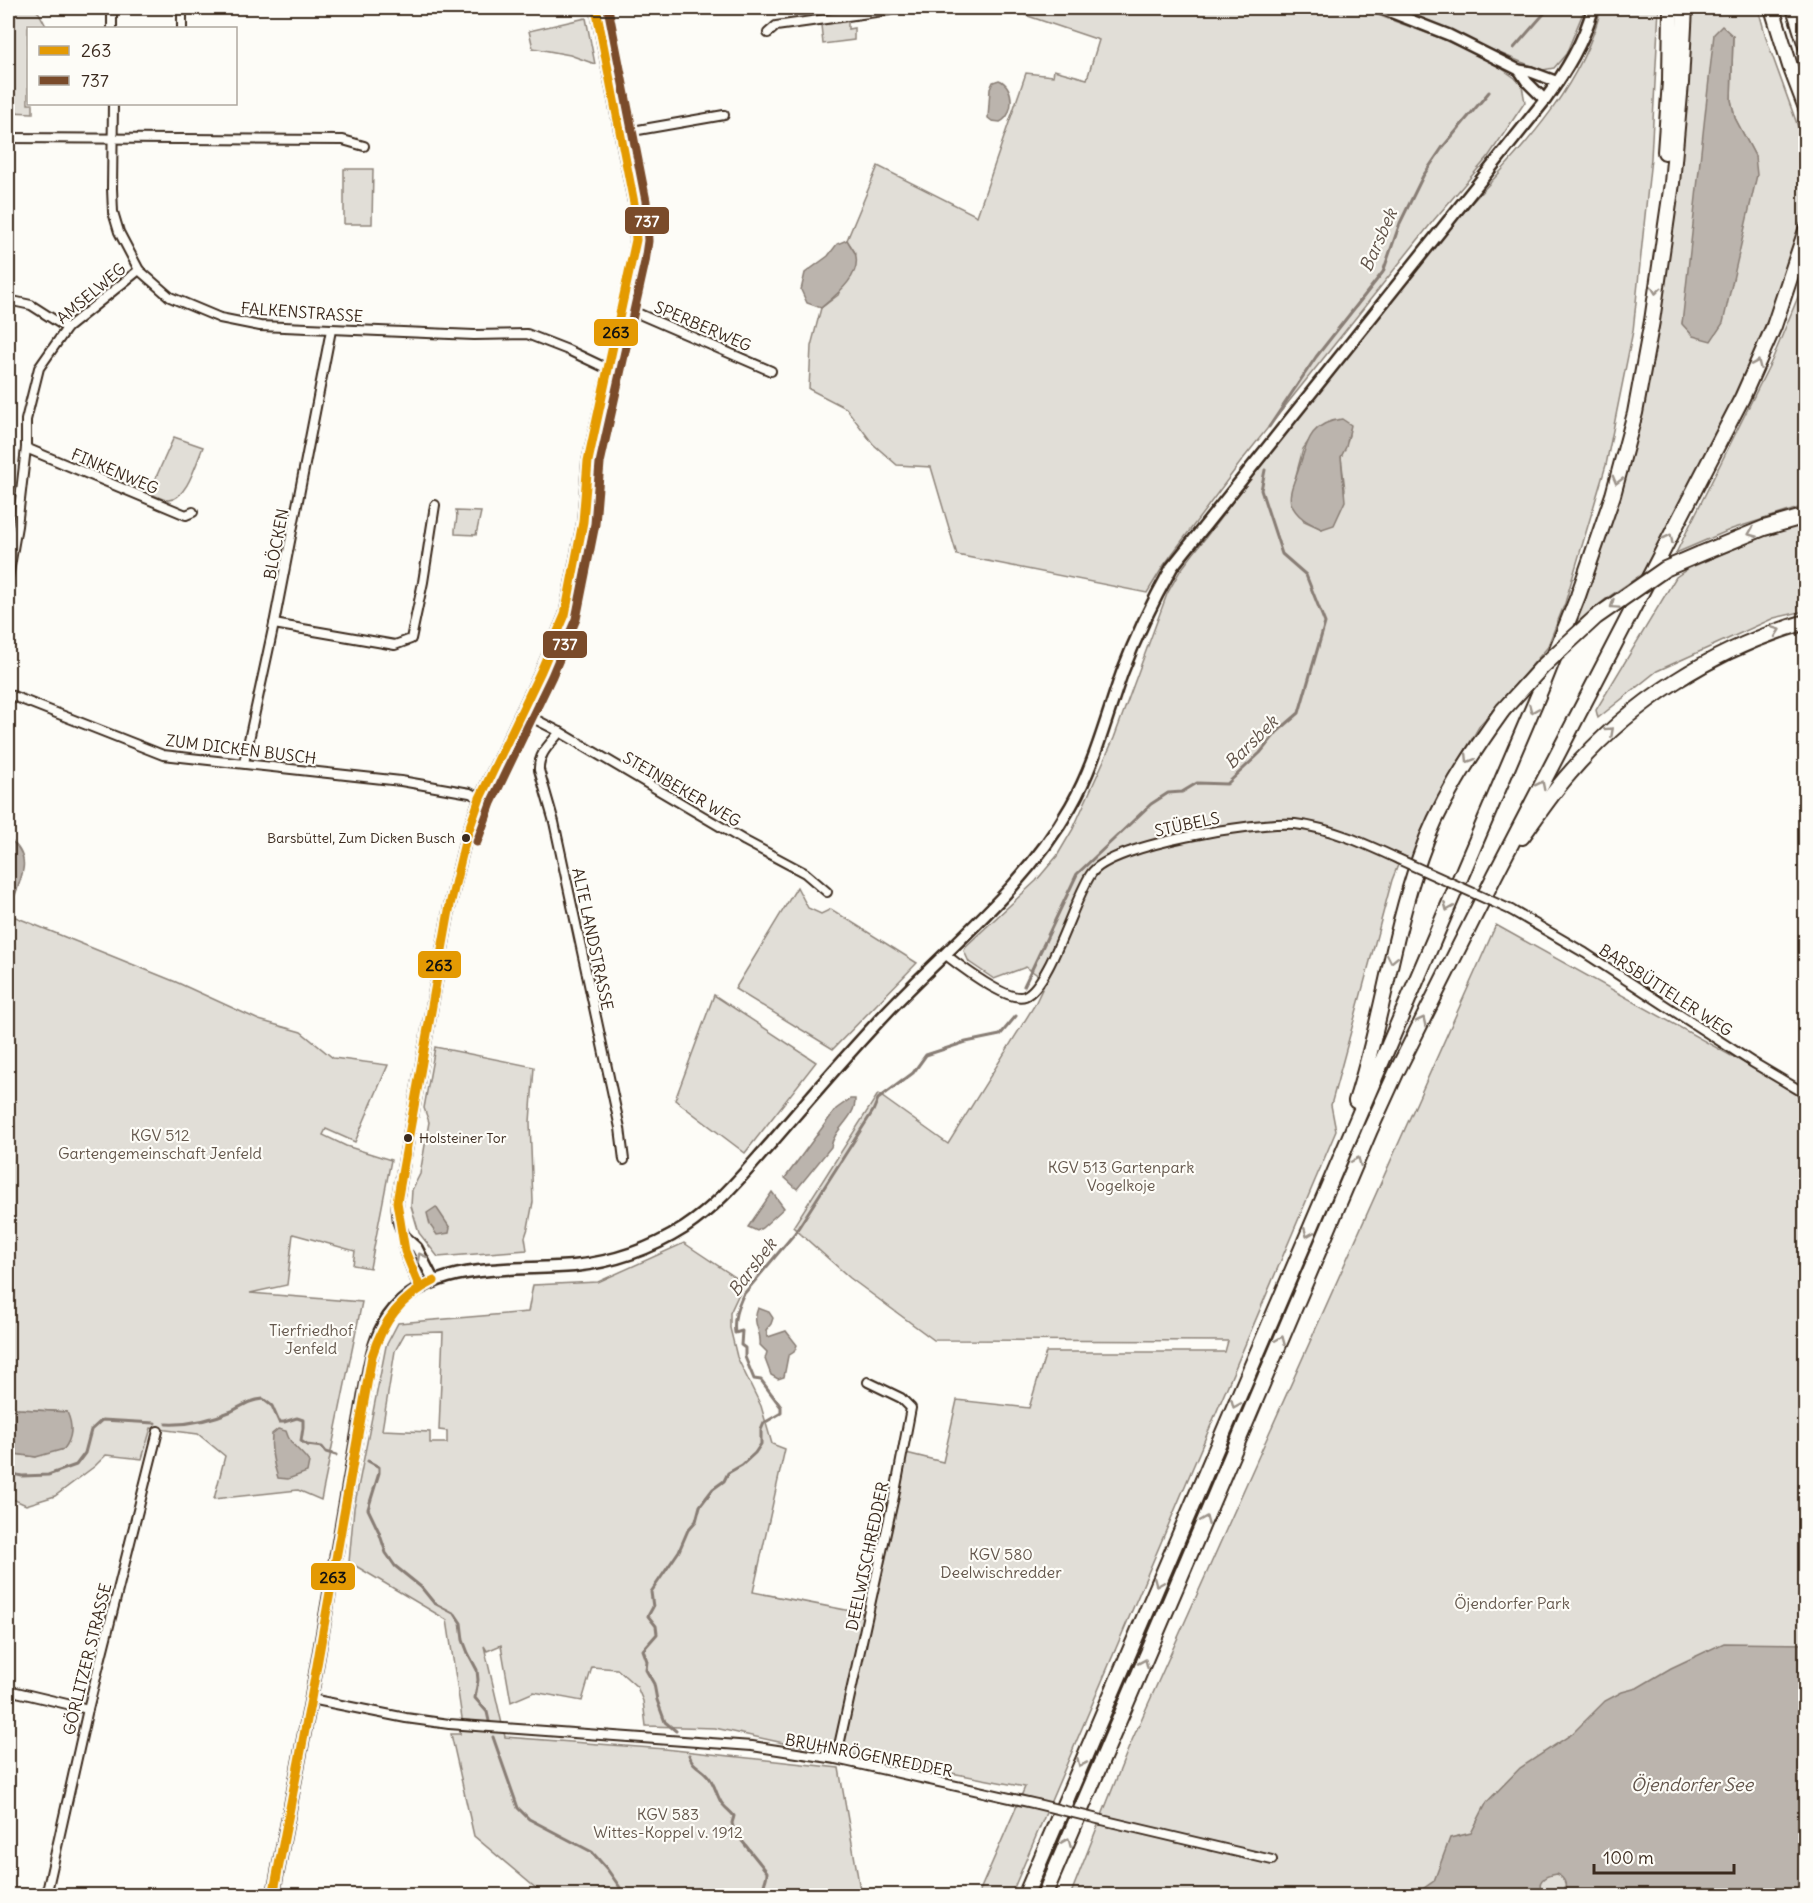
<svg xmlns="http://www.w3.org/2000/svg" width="1813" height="1903" viewBox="0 0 1813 1903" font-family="Delius,sans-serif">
  <rect width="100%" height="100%" fill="#fdfcf7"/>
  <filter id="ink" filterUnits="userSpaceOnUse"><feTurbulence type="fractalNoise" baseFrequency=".0167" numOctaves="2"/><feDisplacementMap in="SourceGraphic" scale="12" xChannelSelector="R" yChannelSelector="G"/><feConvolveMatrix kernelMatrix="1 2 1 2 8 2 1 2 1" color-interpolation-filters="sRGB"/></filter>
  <g filter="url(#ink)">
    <g fill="#e1ded7" stroke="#8e847a" stroke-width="1.5" fill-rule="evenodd">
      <path d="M8,8H33L39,13L47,28H28V104H33V113L8,112Z"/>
      <path d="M1028,8H1359L1440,38L1491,61L1515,78L1522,86L1525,102L1488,157L1433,221L1243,459L1164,565L1147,593L957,555L931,467L897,465L873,444L846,408L809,389L811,346L821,308L838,295L856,254L847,240L878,166L977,216L1026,73L1053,76L1054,70L1087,79L1099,40L1025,15Z"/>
      <path d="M1392,8H1585L1566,54L1554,68L1543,70L1521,62Z"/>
      <path d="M1601,8H1659L1651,158L1633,331L1606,465L1565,603L1547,648L1480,725L1436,801L1412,860L1402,855L1392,880L1331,1105L1336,1131L1011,1895H978L1025,1787L841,1752L788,1744L715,1728L646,1726L643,1701L637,1687L617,1669L592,1667L582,1701L534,1692L511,1702L501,1645L487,1651L484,1646L505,1737L665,1749L839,1768L861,1895H544L474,1836L451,1734H460L462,1718L447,1620L349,1562L354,1508L386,1346L398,1323L528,1312L533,1285L598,1282L684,1243L744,1283L730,1313V1328L737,1357L761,1406L772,1444L785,1449L753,1592L872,1615L906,1453L943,1462L957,1400L1029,1408L1046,1352H1225L1228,1341L934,1340L850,1278L793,1227L878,1094L948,1144L1034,1006L1046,981L1026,967L994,979L969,962L964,951L966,946L1036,881L1057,856L1073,829L1114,738L1167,594L1180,571C1261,466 1339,358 1424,256C1487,180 1578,107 1601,8ZM1318,428L1349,435L1341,457L1345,490L1322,529L1304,521L1291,494L1303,449ZM443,1332L439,1430L447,1431V1443H430V1432L382,1430L395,1351L405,1333Z"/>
      <path d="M1688,8H1758L1767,41L1805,146V200L1800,227L1770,314L1736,395L1642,574L1607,598L1575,624L1617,505L1653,354L1673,210ZM1733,36L1731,100L1735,118L1755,156L1682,324Z"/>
      <path d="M586,18L595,64L570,55L533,48L529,31Z"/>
      <path d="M848,21V29L854,28V40L823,44L821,25Z"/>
      <path d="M344,169H373L372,224H344Z"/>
      <path d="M1805,280V506L1732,529L1676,553L1772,360Z"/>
      <path d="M174,437L203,447C197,461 186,502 167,500C161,499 154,495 149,493Z"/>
      <path d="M456,511L481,512L476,535L455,534C454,525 459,519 456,511Z"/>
      <path d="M1805,524V611L1774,618L1657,671L1598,718L1596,710L1676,577L1689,568L1779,530Z"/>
      <path d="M797,887L808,908L821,914L831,909L917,963L833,1049L735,989Z"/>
      <path d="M8,914L176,982L259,1020L301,1032L333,1058L388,1065L355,1142L326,1129L323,1135L346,1146L391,1160L370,1268L353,1265L355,1251L293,1234L287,1285L250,1293L362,1302L321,1500L298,1490L214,1499L225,1456L198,1434L151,1428L142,1459L106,1455L95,1466L55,1496L26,1505L8,1497V1453L36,1457L67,1412L19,1409L8,1405Z"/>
      <path d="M1496,925L1805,1097V1895L1070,1896L1129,1747Z"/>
      <path d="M714,995L816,1062L745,1153L675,1100Z"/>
      <path d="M435,1047L534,1067L530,1122L533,1202L528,1228L525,1237L527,1250L438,1257L419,1233L411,1206L412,1190L420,1174L429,1122L424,1108Z"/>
    </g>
    <g fill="#bbb4ad" stroke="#887d74" stroke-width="1.5">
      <path d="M1722,26L1733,36L1731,100L1735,118L1755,156L1757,175L1723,323L1711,341L1693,336L1682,324L1714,34Z"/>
      <path d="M999,80C1015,86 1015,115 1000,122L992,121L988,118L990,89L993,82Z"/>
      <path d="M847,240C849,244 853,249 855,253C863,275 835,296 821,308L807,303L801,290L805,273L828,256L837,244Z"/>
      <path d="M1342,419L1351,425L1346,447L1341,457L1345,501L1334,525L1322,529C1309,523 1296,517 1291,503C1288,493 1295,480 1298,471C1307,444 1308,423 1342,419Z"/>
      <path d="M8,838C31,855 24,872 15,895L8,893Z"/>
      <path d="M850,1099H855C856,1118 834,1128 831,1147L797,1189L785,1178L836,1109Z"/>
      <path d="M772,1192L784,1208L762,1228L757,1231L748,1227Z"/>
      <path d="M436,1207L450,1228L449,1233L437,1235L430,1225L427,1213Z"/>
      <path d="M758,1308L769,1312L773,1318L771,1324L766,1330L768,1337L786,1331L797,1345L794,1352L788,1356L784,1377L778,1379L771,1375L765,1359L767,1352L760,1345C762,1330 751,1325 758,1308Z"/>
      <path d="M8,1405L19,1409L67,1412C73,1425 73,1437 64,1449L36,1457L8,1453Z"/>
      <path d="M278,1429L286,1431C290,1446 301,1450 309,1462L307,1472L288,1479L278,1478C273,1463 270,1450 272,1434Z"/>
      <path d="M1724,1643L1805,1644V1895H1562C1568,1887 1566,1878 1556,1874C1543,1876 1535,1882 1544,1895H1414L1434,1881L1450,1838L1471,1833L1487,1802L1520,1768L1572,1734L1605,1701L1622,1692L1637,1688L1671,1668Z"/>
    </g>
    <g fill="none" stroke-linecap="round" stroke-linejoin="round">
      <g stroke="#887d74" stroke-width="3">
        <path d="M1514,48L1549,8"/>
        <path d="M1269,427L1316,357L1383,272L1400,223L1423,176L1442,148L1489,92"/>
        <path d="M1024,986L1077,874L1151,804L1168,793L1182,792L1197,783L1227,784L1260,753L1277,732L1299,713L1325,623L1306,575L1282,554L1261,490L1265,470"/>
        <path d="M166,1424C189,1425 211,1420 232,1411C244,1405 250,1400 263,1399L272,1406L279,1422H284L297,1418L303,1420V1428L301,1441L307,1445L322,1447L326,1452L336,1455"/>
        <path d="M368,1461L379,1467V1473L368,1509L379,1532L386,1553L395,1566L421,1587L434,1603L455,1614L461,1623L463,1640L468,1653L477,1670L478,1680L475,1698L487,1712L489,1721"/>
        <path d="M8,1473L22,1476L48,1475L76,1465L85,1453L91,1430L102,1420L155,1423"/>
        <path d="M676,1731L665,1722L657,1700L654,1684L646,1670L647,1661L643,1650L657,1634L656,1626L648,1616L653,1607L651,1592L679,1551L688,1530L696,1521L700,1506L713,1489L724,1481L728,1473L742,1465L755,1453L761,1444V1430L764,1423L781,1413V1407L761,1380L754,1379L745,1357V1348L741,1345L742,1331L735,1333C733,1319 737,1308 743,1295L795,1233L873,1111L878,1099L913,1073L926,1055L966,1042L1000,1035L1016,1016"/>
        <path d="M493,1737L518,1808L529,1819L592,1852L607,1869L626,1896"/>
        <path d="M689,1755C693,1767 701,1767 708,1776C715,1784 716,1794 721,1802C724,1807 730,1811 734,1816L732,1823L734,1831L767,1872C767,1881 761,1887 763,1896"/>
      </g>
      <g stroke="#3b2a1e" stroke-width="12">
        <g id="minor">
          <path d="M112,8V28"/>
          <path d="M182,28V8"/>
          <path d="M768,33L776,26L890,10L891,8"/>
          <path d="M113,104L112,188L113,212L119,232L139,270L170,297L220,318L260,326L474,335L527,334L568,350L608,369"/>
          <path d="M621,133L724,115"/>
          <path d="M8,138L343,140L364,146"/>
          <path d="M8,300L31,305L67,328"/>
          <path d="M623,307L771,371"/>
          <path d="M26,448L186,515L193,512"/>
          <path d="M8,578L17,526L26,448V420L39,368L67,328L139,270"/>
          <path d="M274,624L395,645L411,639L423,582L435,505"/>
          <path d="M8,694L163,755L401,781L470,793L480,798"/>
          <path d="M521,712L560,732L745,841L805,873L827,892"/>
          <path d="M560,732C550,744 538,754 539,770L554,822L620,1128L624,1160"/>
          <path d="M244,763L274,624L331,330"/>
          <path d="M1511,910L1585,953L1752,1062L1806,1094"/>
          <path d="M946,955C960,966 1008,1003 1025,996C1050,985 1073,901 1091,874C1111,844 1259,821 1295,824C1331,828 1366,844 1398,859"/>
          <path d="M8,1690L88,1709"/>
          <path d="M311,1699L406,1718L449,1724L752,1746L836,1759L1037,1804"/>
          <path d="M836,1759L895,1492L911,1408L901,1398L868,1382"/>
          <path d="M1102,1820L1272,1860"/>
          <path d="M46,1896L88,1709L158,1431"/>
        </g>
      </g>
      <g stroke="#3b2a1e" stroke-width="14">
        <g id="tertiary">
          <path d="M1380,8L1449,35L1519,70L1531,72L1558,82"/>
          <path d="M1519,70L1527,82L1545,100"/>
          <path d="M404,1236L417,1248L434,1281"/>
          <path d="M420,1288L405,1251L404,1236L399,1223L397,1202L450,905L466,838L480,798L541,671L565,615L583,522L588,461L633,260L636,240L634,203L596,8"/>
        </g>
      </g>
      <g stroke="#3b2a1e" stroke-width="15">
        <path id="secondary" d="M273,1896L311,1699L365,1390C369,1369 372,1345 383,1325C421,1258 509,1272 574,1266C613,1262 651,1249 684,1228C719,1205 744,1173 772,1142C810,1098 847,1054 887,1012C951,944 1024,889 1071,806C1095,764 1106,718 1122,673C1136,636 1153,601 1172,567L1545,100C1566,71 1584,42 1593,8"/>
      </g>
      <g stroke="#3b2a1e" stroke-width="18">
        <g id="motorway">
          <path d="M1772,8L1790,66L1806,108"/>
          <path d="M1794,8L1806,46"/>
          <path d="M1665,152L1670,81L1671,8"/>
          <path d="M1700,554L1764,528L1806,516"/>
          <path d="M1522,837C1537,816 1552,793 1569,774C1631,701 1714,649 1806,622"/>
          <path d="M1356,1101C1382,1021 1392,937 1420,857C1438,804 1470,756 1503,710"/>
          <path d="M1025,1896L1541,689L1578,596L1613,495L1635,413L1652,321L1672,183L1681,83L1685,8"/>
          <path d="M1044,1896L1177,1585L1370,1130L1396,1073L1495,875L1742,398L1774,326L1806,230"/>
        </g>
      </g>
      <use href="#minor" stroke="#fdfcf7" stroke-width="8"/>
      <use href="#tertiary" stroke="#fdfcf7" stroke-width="9"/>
      <use href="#secondary" stroke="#fdfcf7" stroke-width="10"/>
      <use href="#motorway" stroke="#fdfcf7" stroke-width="14"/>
      <g stroke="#3b2a1e" stroke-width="12" stroke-linecap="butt">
        <g id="minor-bridge">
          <path d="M1398,859L1511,910"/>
          <path d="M1037,1804L1102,1820"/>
        </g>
      </g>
      <g stroke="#3b2a1e" stroke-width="18" stroke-linecap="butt">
        <path id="motorway-bridge" d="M1503,710L1542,667L1596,617L1665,569L1700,554"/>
      </g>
      <use href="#minor-bridge" stroke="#fdfcf7" stroke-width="8"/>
      <use href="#motorway-bridge" stroke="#fdfcf7" stroke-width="14"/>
      <g stroke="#fdfcf7" stroke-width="14">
        <g id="bus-1">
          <path d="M420,1288L405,1251L397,1202L450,905L466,838L480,798L541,671L565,615L583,522L588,461L636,240L634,203L596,8"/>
          <path d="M273,1896L311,1699L372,1356C383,1321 401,1297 434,1281"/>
        </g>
      </g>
      <g stroke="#fdfcf7" stroke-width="14">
        <path id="bus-2" d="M477,842L491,803L552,676L576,619L595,524L600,463L645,262L648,241L646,201L608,8"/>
      </g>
      <use href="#bus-1" stroke="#e49a03" stroke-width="9"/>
      <use href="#bus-2" stroke="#7a4b2a" stroke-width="9"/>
    </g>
    <defs><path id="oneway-chevron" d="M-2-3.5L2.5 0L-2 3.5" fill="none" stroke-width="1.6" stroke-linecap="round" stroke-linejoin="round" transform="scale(1.5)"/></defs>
    <g stroke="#9c938a">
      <use href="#oneway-chevron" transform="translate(1656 290) rotate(98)"/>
      <use href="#oneway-chevron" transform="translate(1757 364) rotate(-66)"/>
      <use href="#oneway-chevron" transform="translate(1617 480) rotate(105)"/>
      <use href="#oneway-chevron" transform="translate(1752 533) rotate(158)"/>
      <use href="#oneway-chevron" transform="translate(1669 538) rotate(-63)"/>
      <use href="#oneway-chevron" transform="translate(1614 605) rotate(146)"/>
      <use href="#oneway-chevron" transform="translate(1776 631) rotate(-20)"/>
      <use href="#oneway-chevron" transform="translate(1533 709) rotate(113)"/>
      <use href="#oneway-chevron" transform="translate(1610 731) rotate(-42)"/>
      <use href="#oneway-chevron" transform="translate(1469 759) rotate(122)"/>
      <use href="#oneway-chevron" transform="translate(1541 785) rotate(-63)"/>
      <use href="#oneway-chevron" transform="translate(1448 907) rotate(113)"/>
      <use href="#oneway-chevron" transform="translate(1392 959) rotate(102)"/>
      <use href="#oneway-chevron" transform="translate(1422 1021) rotate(-64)"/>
      <use href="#oneway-chevron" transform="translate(1357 1161) rotate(-67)"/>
      <use href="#oneway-chevron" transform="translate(1308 1233) rotate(113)"/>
      <use href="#oneway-chevron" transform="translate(421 1257) rotate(-118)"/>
      <use href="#oneway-chevron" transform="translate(1281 1340) rotate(-67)"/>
      <use href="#oneway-chevron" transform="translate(1235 1404) rotate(113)"/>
      <use href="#oneway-chevron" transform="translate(1205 1520) rotate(-67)"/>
      <use href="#oneway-chevron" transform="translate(1158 1583) rotate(113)"/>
      <use href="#oneway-chevron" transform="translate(1144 1663) rotate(-66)"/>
      <use href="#oneway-chevron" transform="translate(1081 1763) rotate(114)"/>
      <use href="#oneway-chevron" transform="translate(1067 1842) rotate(-67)"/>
    </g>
  </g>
  <g fill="#3b2a1e" stroke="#fdfcf7" stroke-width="2">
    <circle cx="466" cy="838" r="5"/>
    <circle cx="408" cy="1138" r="5"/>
  </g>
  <g text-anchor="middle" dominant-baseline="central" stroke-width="4.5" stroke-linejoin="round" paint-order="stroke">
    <g font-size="14" fill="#3b2a1e" stroke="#fdfcf7" text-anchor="end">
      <text x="455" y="838">Barsbüttel, Zum Dicken Busch</text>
      <text x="419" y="1138" text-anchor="start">Holsteiner Tor</text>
    </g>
    <g font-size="16" fill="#3b2a1e" stroke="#fdfcf7">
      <text transform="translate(91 293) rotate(-40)">AMSELWEG</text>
      <text transform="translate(302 312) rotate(4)">FALKENSTRASSE</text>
      <text transform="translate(703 326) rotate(23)">SPERBERWEG</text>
      <text transform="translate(115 471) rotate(23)">FINKENWEG</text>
      <text transform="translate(276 544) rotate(-79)">BLÖCKEN</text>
      <text transform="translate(241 749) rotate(7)">ZUM DICKEN BUSCH</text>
      <text transform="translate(682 789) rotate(30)">STEINBEKER WEG</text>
      <text transform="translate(1187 824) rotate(-12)">STÜBELS</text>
      <text transform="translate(593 939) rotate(78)">ALTE LANDSTRASSE</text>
      <text transform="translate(1666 990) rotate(33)">BARSBÜTTELER WEG</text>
      <text transform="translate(867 1556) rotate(-78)">DEELWISCHREDDER</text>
      <text transform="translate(87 1659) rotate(-76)">GÖRLITZER STRASSE</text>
      <text transform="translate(869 1755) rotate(11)">BRUHNRÖGENREDDER</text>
    </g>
    <g font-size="16" fill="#64574c" stroke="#fdfcf7">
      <text x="160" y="1135">KGV 512<tspan x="160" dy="18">Gartengemeinschaft Jenfeld</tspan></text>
      <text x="1121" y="1167">KGV 513 Gartenpark<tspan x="1121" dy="18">Vogelkoje</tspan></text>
      <text x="311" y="1330">Tierfriedhof<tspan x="311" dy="18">Jenfeld</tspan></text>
      <text x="1001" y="1554">KGV 580<tspan x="1001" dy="18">Deelwischredder</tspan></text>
      <text x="1512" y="1603">Öjendorfer Park</text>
      <text x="668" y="1814">KGV 583<tspan x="668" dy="18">Wittes-Koppel v. 1912</tspan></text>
    </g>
    <g font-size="18" font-style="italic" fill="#615349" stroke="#fdfcf7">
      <text transform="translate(1378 240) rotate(-66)">Barsbek</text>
      <text transform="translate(1251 742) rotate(-45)">Barsbek</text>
      <text transform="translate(752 1267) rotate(-53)">Barsbek</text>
      <text x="1692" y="1784">Öjendorfer See</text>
    </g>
  </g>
  <g stroke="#fdfcf7" stroke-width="2">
    <rect x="624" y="206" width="46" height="29" rx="6" fill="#7a4b2a"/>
    <rect x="593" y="318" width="46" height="29" rx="6" fill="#e49a03"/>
    <rect x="542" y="630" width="46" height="29" rx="6" fill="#7a4b2a"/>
    <rect x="417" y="950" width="45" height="29" rx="6" fill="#e49a03"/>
    <rect x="310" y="1562" width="46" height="29" rx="6" fill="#e49a03"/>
  </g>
  <g font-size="16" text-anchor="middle" font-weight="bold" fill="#fff">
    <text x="647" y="227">737</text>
    <text x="565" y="650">737</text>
  </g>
  <g font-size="16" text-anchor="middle" font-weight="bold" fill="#111">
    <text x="616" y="338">263</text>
    <text x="439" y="971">263</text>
    <text x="333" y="1583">263</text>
  </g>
  <rect width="1813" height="1903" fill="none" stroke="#fdfcf7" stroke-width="30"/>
  <rect x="15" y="15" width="1783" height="1873" fill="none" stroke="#3b2a1e" stroke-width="2" filter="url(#ink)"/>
  <rect x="27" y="27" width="210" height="78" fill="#fdfcf7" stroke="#afa8a0" stroke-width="1.5"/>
  <rect x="39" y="46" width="30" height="9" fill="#e49a03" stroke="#afa8a0" stroke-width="1.5"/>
  <text x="81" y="57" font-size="18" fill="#3b2a1e">263</text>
  <rect x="39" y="76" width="30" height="9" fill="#7a4b2a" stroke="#afa8a0" stroke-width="1.5"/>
  <text x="81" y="87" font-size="18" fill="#3b2a1e">737</text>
  <path d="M1594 1864v9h140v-9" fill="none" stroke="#3b2a1e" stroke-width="3"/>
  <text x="1603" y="1864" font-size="18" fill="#3b2a1e" stroke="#fdfcf7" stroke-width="4.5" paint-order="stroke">100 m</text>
</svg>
